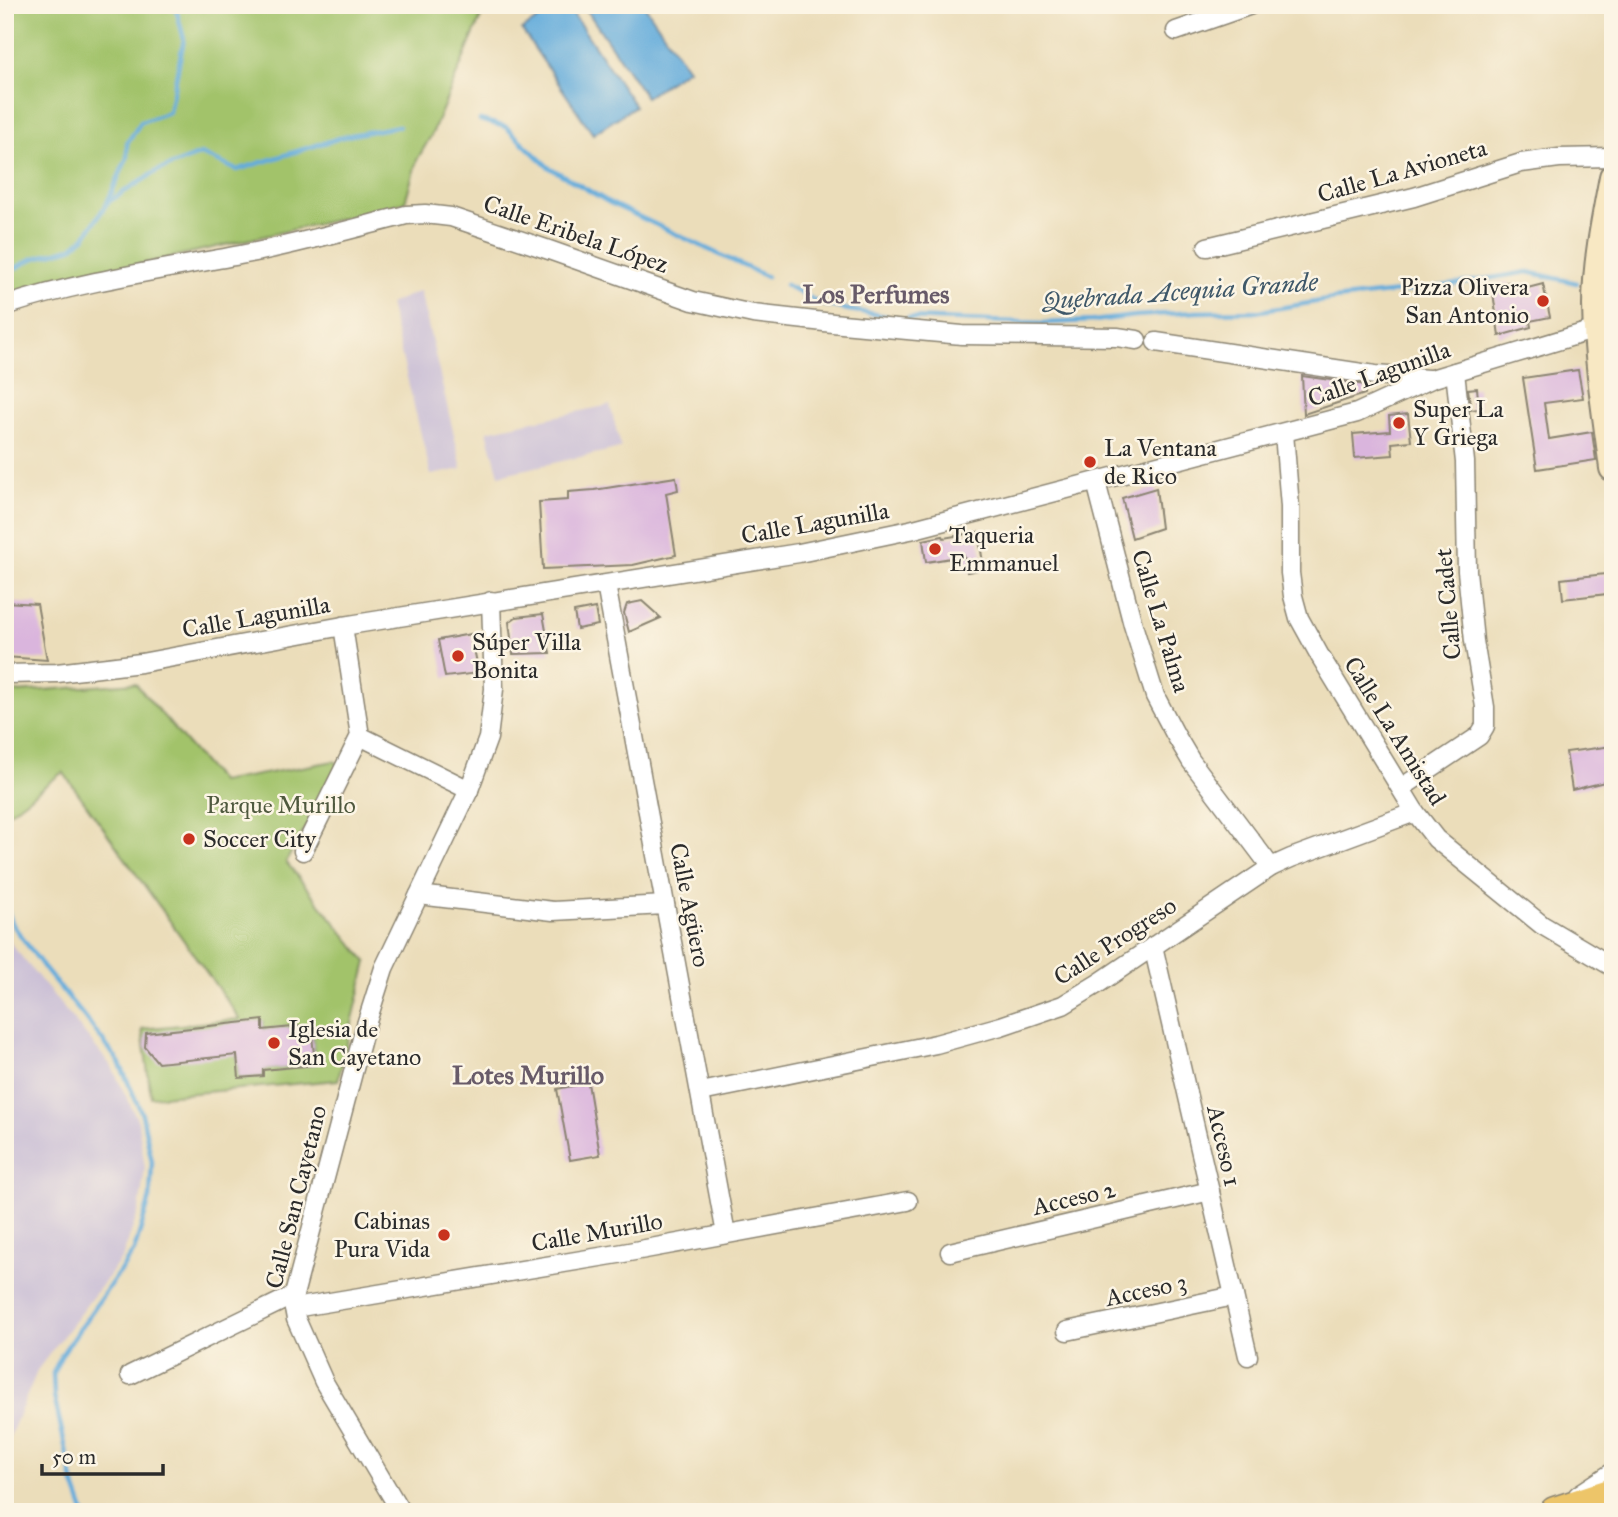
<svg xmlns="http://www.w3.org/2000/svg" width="1618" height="1517" viewBox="0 0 1618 1517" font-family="'IM FELL Great Primer',serif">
  <rect width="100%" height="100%" fill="#fcf5e5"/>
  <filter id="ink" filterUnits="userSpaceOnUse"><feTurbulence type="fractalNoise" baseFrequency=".0143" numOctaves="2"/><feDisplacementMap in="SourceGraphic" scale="14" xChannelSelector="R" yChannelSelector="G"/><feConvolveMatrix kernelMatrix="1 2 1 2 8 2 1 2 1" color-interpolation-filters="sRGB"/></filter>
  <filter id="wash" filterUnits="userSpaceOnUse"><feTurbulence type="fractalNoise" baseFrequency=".00686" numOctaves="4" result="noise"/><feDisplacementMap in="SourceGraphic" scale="28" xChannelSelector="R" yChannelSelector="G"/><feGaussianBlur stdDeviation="1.57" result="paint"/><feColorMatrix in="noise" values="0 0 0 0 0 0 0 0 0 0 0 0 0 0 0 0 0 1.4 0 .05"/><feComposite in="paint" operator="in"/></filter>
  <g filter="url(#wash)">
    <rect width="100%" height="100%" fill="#ebddba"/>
    <g fill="#cabfd6">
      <path d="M420,291L462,469L431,475L389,304Z"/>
      <path d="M610,405L621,448L499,475L487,431Z"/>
      <path d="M5,929L12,945L112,1067L138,1121L145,1168L139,1210L122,1258L38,1369L5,1448Z"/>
    </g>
    <g fill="#a2c36b" stroke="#66774b" stroke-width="2" fill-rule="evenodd">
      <path d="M5,5H486L432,134L417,160L405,202L357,215L5,295Z"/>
      <path d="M135,683L220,782L334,761L340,765L286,862L367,962L338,1080L151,1097L142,1029L240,1019L63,772L5,816V720L7,719L5,713V693ZM263,1021V1030L311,1026L315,1064L263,1070V1076L239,1078L234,1024Z"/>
    </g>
    <g fill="#64acdb" stroke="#486c83" stroke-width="2">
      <path d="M559,5H567L635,106L593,134L522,30Z"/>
      <path d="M583,5H644L688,69L646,97Z"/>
    </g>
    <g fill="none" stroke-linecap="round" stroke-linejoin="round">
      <g stroke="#64acdb" stroke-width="4.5">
        <path d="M480,120L506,127L547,166L610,203L767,277"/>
        <path d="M108,202L157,171L201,154L237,170L346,136L399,126"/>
        <path d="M5,274L32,259L71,248L85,237L107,203L127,158V143L141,122L169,112L184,39L175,5"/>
        <path d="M786,285L821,304L849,310L886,316"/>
        <path d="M908,318L1043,323L1093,321L1135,316L1196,312L1261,311L1334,299L1426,289L1528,272L1577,283"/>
        <path d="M5,904L13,925L47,972L87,1020L119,1062L142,1114L152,1162L150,1198L134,1251L62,1354L53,1373L54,1396L73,1481L84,1512"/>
      </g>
    </g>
    <g id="blocks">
      <g fill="#dab5dd">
        <path d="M1509,282L1512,292L1543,284L1550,317L1530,321L1531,327L1499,336L1492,285Z"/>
        <path d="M1578,370L1583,398L1544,403L1549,439L1592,432L1596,460L1537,469L1523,378Z"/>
        <path d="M1302,376L1366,385L1365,394L1304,414Z"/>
        <path d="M1477,388L1479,409L1471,410L1468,389Z"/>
        <path d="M1408,414L1411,441L1392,443L1393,455L1355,458L1353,434L1390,431L1389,416Z"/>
        <path d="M676,477L678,490L666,493L676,555L633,565L543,569L539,502L568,500V492L594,490Z"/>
        <path d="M1156,488L1161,528L1132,538L1122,498Z"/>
        <path d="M978,532L984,569L967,572L964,556L926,562L923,540L943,536L944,538Z"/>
        <path d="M1605,574L1607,594L1563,599L1561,579Z"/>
        <path d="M642,601L661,618L629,632L624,613L627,604Z"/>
        <path d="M5,602L37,604L47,660L5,657Z"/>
        <path d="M595,608L598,625L577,629L574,612Z"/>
        <path d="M543,614L550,653L513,654L509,622L516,617Z"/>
        <path d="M471,634L479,673L445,677L438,640Z"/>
        <path d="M1613,746V780L1572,790L1566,752Z"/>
        <path d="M263,1020V1030L311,1025L315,1065L263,1070V1076L239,1078L237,1055L158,1063L145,1047L146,1033Z"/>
        <path d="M588,1083L600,1155L570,1160L557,1089Z"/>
      </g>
    </g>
  </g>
  <g filter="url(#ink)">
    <use href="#blocks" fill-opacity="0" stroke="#8b8472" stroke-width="2"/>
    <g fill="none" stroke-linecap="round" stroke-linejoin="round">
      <g stroke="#8b8472" stroke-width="21">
        <g id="minor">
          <path d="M1176,31L1251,5"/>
          <path d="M1207,247L1414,197L1521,163L1559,158L1613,157"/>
          <path d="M5,306C81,281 161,270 240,255C296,245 351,229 406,215L425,214L451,217L549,250L693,301L753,314L842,324L962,335L1117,337L1137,340"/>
          <path d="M1156,342L1375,375L1428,379"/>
          <path d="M1284,433L1290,507V573L1293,596L1299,618L1320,656L1415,812L1436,839L1542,925L1613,967"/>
          <path d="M1096,482L1133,625L1155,696L1175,734L1191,761L1271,867"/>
          <path d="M606,585L726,1234"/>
          <path d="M5,674L57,673L141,663L343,626L799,553L910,530L1357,413L1431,379L1613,324"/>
          <path d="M360,736L469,790"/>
          <path d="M1401,788L1479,736L1485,726V707L1474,641L1467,571L1465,462L1455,372"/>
          <path d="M303,851L360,736L343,626"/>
          <path d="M419,895L553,911L665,905"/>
          <path d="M1153,946L1248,1356"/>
          <path d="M701,1092L936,1044L1001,1026L1063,1005L1099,983L1271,867L1291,858L1415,812"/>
          <path d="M950,1252L1210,1191"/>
          <path d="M294,1308L618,1254L908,1201"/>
          <path d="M1067,1331L1234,1296"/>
          <path d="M130,1375L294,1295"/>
          <path d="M1578,1495L1613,1472"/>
          <path d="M401,1512L324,1382L296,1319L294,1308V1295L364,1031L384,968L469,790L488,738L494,689L491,601"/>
        </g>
      </g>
      <g stroke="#8b8472" stroke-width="30">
        <path id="secondary" d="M1613,177C1605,219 1596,263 1596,306C1597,359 1606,415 1613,468"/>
      </g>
      <g stroke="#8b8472" stroke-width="33">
        <path id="trunk" d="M1555,1512L1613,1493"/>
      </g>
      <use href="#minor" stroke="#fff" stroke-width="18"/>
      <use href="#secondary" stroke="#f8e8c3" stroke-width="26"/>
      <use href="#trunk" stroke="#edc569" stroke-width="30"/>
    </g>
  </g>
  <g fill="#c8321e" stroke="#fcf5e5" stroke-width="2.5">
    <circle cx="1543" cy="301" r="7"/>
    <circle cx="1399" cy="423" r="7"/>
    <circle cx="1090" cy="462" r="7"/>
    <circle cx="935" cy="549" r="7"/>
    <circle cx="458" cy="656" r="7"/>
    <circle cx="189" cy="839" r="7"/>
    <circle cx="274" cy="1043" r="7"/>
    <circle cx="444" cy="1235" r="7"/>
  </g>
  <g text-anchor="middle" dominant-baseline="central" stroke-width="5" stroke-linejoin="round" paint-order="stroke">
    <g font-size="24" fill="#2b2b2b" stroke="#fcf5e5">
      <text transform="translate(1402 171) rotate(-16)">Calle La Avioneta</text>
      <text transform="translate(576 234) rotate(19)">Calle Eribela López</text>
      <text transform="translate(1379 374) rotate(-20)">Calle Lagunilla</text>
      <text transform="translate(815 523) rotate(-10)">Calle Lagunilla</text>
      <text transform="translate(1448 604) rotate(-95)">Calle Cadet</text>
      <text transform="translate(256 617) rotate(-10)">Calle Lagunilla</text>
      <text transform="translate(1161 621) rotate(73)">Calle La Palma</text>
      <text transform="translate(1395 731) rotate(58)">Calle La Amistad</text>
      <text transform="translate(690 905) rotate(79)">Calle Agüero</text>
      <text transform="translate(1115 941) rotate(-33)">Calle Progreso</text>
      <text transform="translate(1224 1146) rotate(77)">Acceso 1</text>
      <text transform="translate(296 1197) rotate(-76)">Calle San Cayetano</text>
      <text transform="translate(1074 1198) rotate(-13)">Acceso 2</text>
      <text transform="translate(597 1232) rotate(-10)">Calle Murillo</text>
      <text transform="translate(1146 1290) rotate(-12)">Acceso 3</text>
    </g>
    <g font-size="24" fill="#2b2b2b" stroke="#fcf5e5" text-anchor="start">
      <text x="1529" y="287" text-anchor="end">Pizza Olivera<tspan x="1529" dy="28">San Antonio</tspan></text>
      <text x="1413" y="409">Super La<tspan x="1413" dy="28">Y Griega</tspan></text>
      <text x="1104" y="448">La Ventana<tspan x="1104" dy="28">de Rico</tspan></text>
      <text x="949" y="535">Taqueria<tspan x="949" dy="28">Emmanuel</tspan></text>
      <text x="472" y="642">Súper Villa<tspan x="472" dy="28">Bonita</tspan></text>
      <text x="203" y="839">Soccer City</text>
      <text x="288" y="1029">Iglesia de<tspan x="288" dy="28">San Cayetano</tspan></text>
      <text x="430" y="1221" text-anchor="end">Cabinas<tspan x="430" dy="28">Pura Vida</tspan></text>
    </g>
    <g font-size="24" fill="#4f593e" stroke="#fcf5e5">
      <text x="281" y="805">Parque Murillo</text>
    </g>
    <g font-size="26" font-style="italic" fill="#3f5869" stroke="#fcf5e5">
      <text transform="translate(1180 291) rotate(-4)">Quebrada Acequia Grande</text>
    </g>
    <g font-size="26" font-weight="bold" fill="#685b69" stroke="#fcf5e5">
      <text x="876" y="294">Los Perfumes</text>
      <text x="528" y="1075">Lotes Murillo</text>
    </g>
  </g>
  <rect width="1618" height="1517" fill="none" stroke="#fcf5e5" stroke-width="28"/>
  <path d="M42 1464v10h121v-10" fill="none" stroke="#2b2b2b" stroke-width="3.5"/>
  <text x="52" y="1464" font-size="21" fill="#2b2b2b" stroke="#fcf5e5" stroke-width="5" paint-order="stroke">50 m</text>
</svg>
